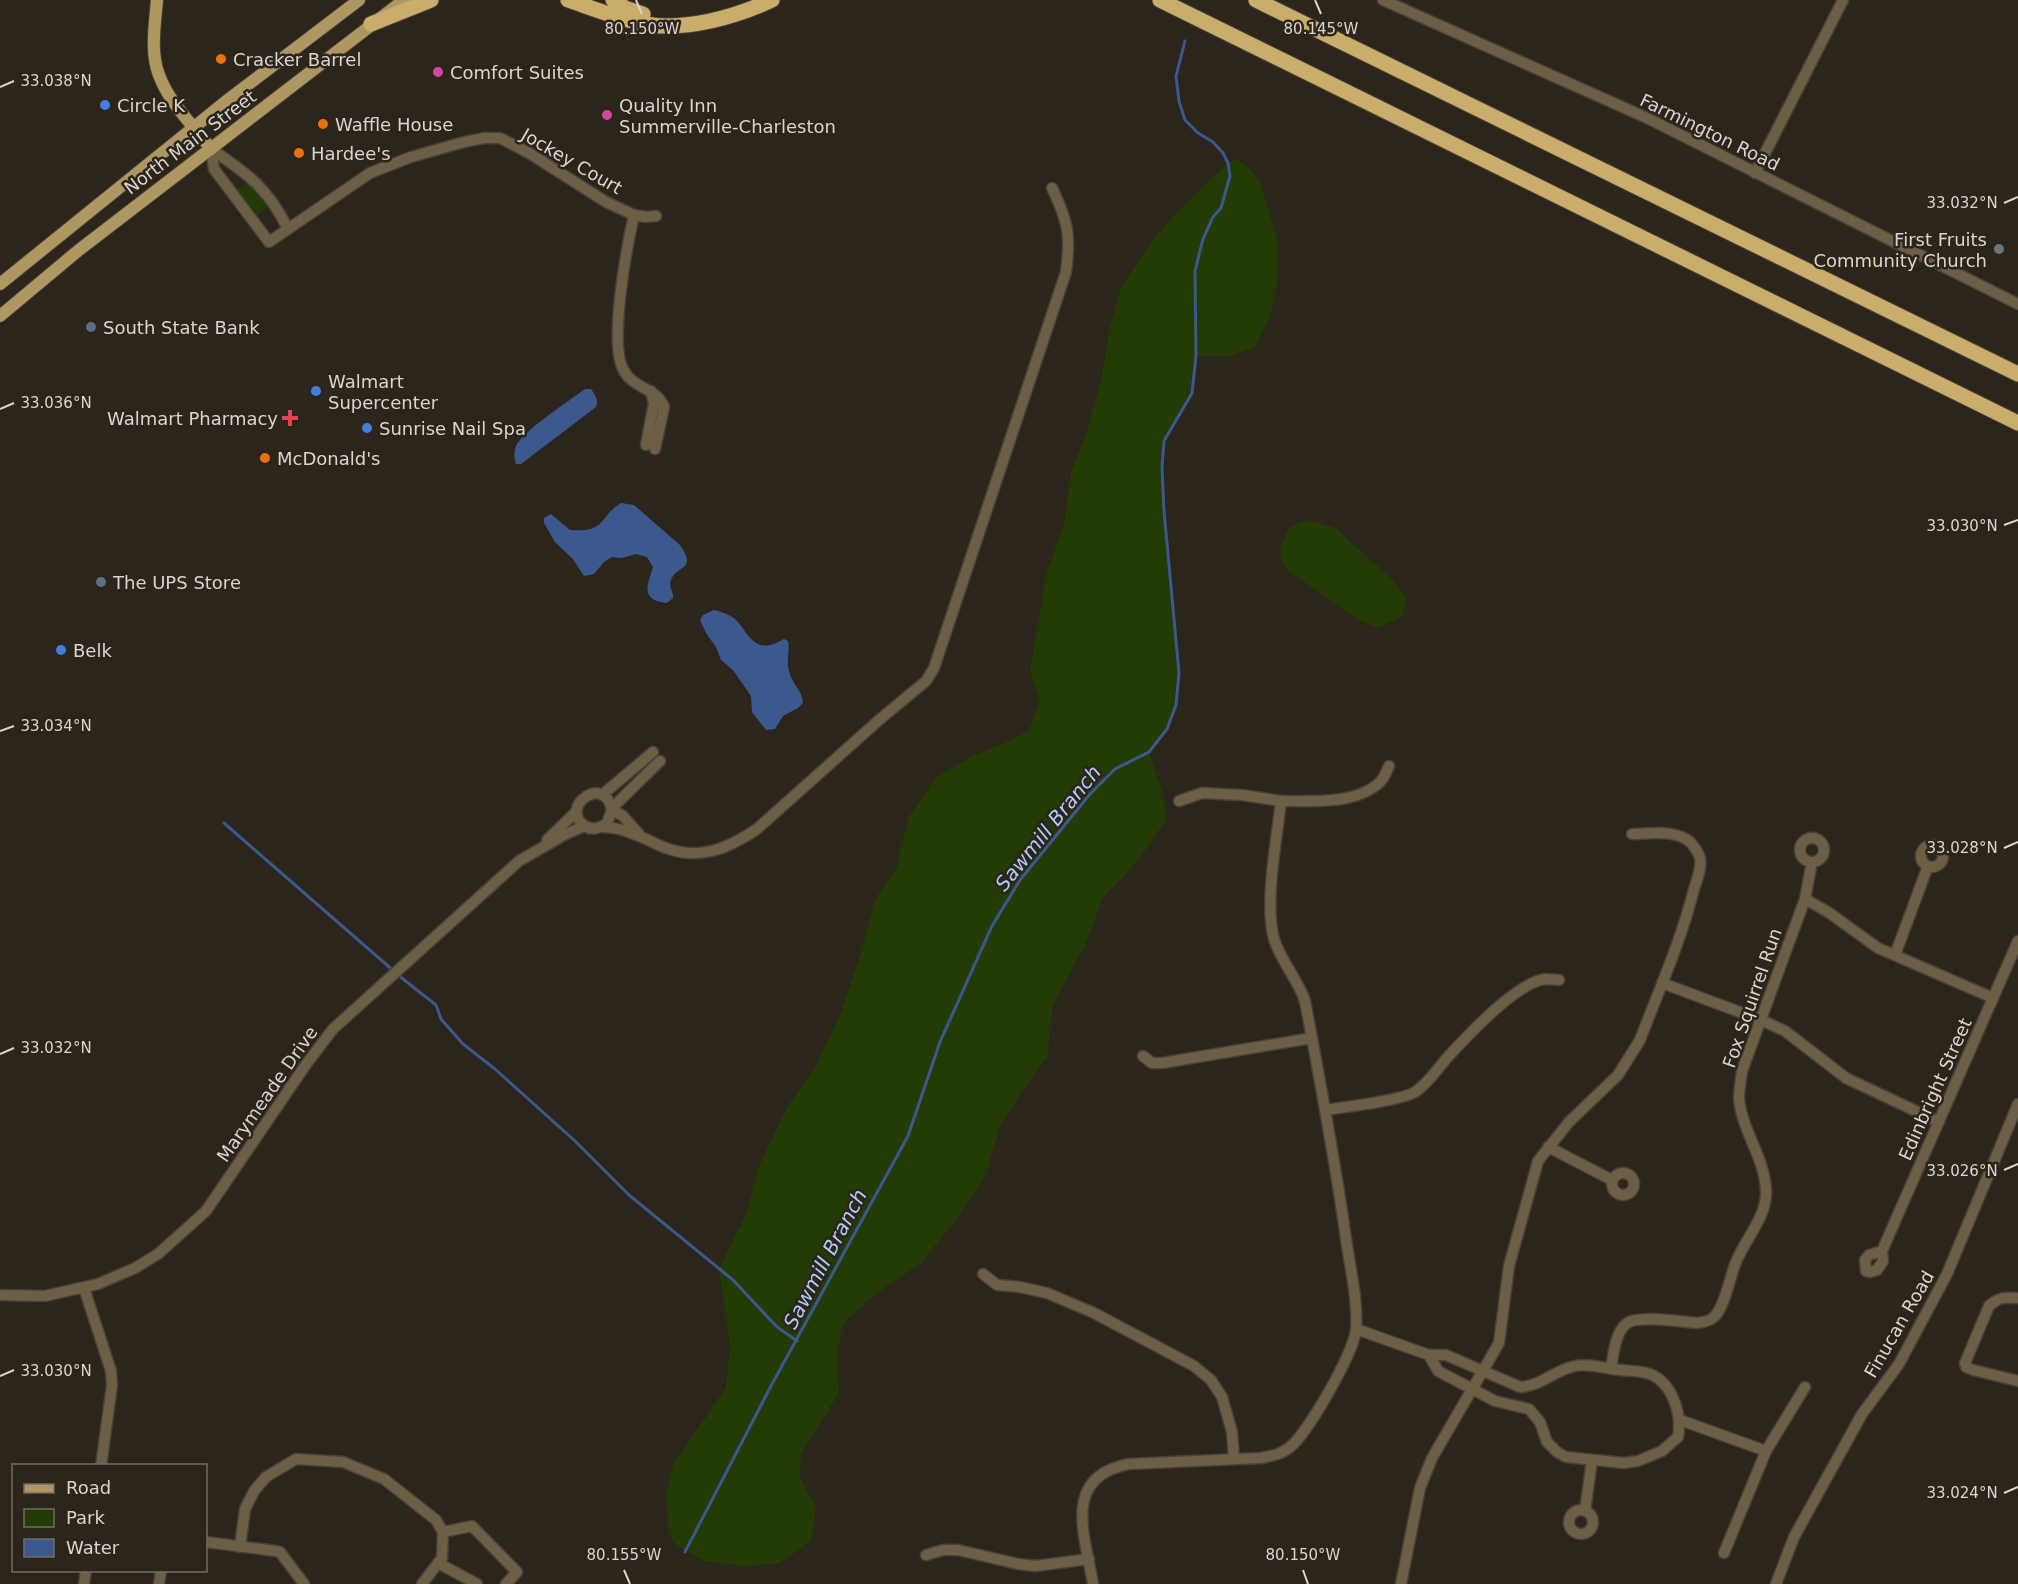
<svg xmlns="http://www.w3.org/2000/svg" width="2018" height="1584" viewBox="0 0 2018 1584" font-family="'DejaVu Sans',sans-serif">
  <rect width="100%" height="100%" fill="#2c251c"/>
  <g fill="#223c04">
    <path d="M1236,159L1251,170L1260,181L1278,243V277L1270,317L1254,348L1229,356H1196L1192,393L1164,441L1162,467L1164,511L1179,673L1176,705L1167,729L1149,753L1162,791L1166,820L1139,859L1103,898L1084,947L1053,1005L1047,1058L1022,1091L1000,1127L985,1177L954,1223L921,1263L877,1293L844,1322L837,1353L839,1393L801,1454L800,1478L816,1508L811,1541L780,1563L745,1566L704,1561L673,1543L668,1523L666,1497L673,1465L726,1387L730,1345L719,1269L747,1212L759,1166L786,1109L817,1064L841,1013L860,956L876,898L897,867L908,818L937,777L972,756L1001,745L1029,731L1040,701L1030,671L1047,572L1064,525L1071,472L1086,434L1102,377L1110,327L1121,287L1149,245L1177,212L1228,163Z"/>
    <path d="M249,181L268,207L256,215L237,190Z"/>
    <path d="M1308,520L1335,528L1391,578L1407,600L1402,616L1378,628L1360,620L1287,570C1275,552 1281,543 1291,526Z"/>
  </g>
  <g fill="#3b598c">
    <path d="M585,389H591C595,395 599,400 596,407L521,464H516C514,458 514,451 516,446C523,431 570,400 585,389Z"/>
    <path d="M621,503L634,505L680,545C698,571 676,565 671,580C668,587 674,592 673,598L667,603C639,600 648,584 653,567L647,557L636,554L622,558L612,557L604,562L594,574L584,576L573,559L555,542L544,523V518L551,514L570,530C607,533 599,516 621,503Z"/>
    <path d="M714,610C721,612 730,614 736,620C746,630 752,649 770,645C775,644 779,641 784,639L788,641C790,651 786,662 789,671C792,684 802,690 803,703L798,708L783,716L775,729L766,730L752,712L751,696L733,670L721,660L716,647L706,633L700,620L703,615Z"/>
  </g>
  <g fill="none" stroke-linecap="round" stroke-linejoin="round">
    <g stroke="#3b598c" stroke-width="3">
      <path d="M224,823L403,979L436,1005L441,1019L463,1044L495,1069L575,1141L629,1195L733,1280L777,1327L797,1341"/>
      <path d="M685,1552L771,1386L908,1136L940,1042L992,926L1020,880L1090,794L1115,769L1149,752L1167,729L1176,705L1179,673L1164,511L1162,467L1164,441L1192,393L1196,356L1195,271L1203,239L1213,217L1221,208L1230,176L1228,163L1223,153L1213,142L1198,133L1185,120L1179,101L1176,76L1185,41"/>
    </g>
    <g stroke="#484139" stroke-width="13">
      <g id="minor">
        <path d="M1383,0L1647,118L2018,304"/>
        <path d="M211,149L214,169L269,242L370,173L411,157L464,142L484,138H500L529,153L606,202L634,215L646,217L656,216"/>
        <path d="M211,149C248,174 268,188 288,229"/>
        <path d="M1755,173L1843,0"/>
        <path d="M634,215C627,246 608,345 624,371C634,389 657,388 664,407L655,449"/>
        <path d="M646,445L654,403L651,391"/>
        <path d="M602,795L653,752"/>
        <path d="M1179,801L1202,793L1242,795L1281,801"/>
        <path d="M612,808L660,761"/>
        <path d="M612,810L607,823C600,828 592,831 585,826C558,808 604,772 612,810L623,816L639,834"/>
        <path d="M601,827C618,827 625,831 641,837C649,840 657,845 666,848C700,861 729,848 757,829L879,720L926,681L934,668L1066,272C1071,235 1068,221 1052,188"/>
        <circle cx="1812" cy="850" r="12"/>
        <path d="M547,840L577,811"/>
        <circle cx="1932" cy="856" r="11"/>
        <path d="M1805,899L1828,912L1878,948L1993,998"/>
        <path d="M1895,955L1928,866"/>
        <path d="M1662,983L1761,1020L1785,1031L1846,1078L1939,1122"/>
        <path d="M1143,1056L1152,1063H1162L1312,1038"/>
        <path d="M1325,1110C1344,1107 1400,1101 1415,1092C1427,1084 1437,1070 1446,1059C1466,1037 1516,983 1545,979C1550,979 1555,980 1559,980"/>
        <path d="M1548,1147L1612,1180"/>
        <circle cx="1623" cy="1184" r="11"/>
        <path d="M1882,1251L1869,1255L1865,1260L1866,1271L1870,1272L1877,1270L1883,1261L1882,1251L2018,941"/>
        <path d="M983,1274L997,1285L1020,1287L1047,1293L1094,1313L1194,1366L1211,1380L1222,1397L1232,1432L1234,1459"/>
        <path d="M84,1288L111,1371L112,1385L101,1466"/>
        <path d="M0,1295L45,1296L98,1284L135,1268L158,1254L206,1211L307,1063L333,1029L519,861L564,835L584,826L591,828"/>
        <path d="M2018,1298C2005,1297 1999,1297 1989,1306L1965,1363L1966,1367L1973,1370L2018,1381"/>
        <path d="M1356,1329L1429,1355"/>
        <path d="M1429,1355H1446L1520,1387C1540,1386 1553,1372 1571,1367C1584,1363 1600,1367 1613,1369C1624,1371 1639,1370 1650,1374C1673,1383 1682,1415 1678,1437L1662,1451L1638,1461L1624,1463L1566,1457L1557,1452L1547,1442L1540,1422L1529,1409L1495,1401L1438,1371Z"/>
        <path d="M1611,1369C1613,1356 1615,1333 1626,1324C1637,1314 1682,1322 1697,1323C1703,1322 1709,1322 1714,1317C1725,1307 1730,1276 1736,1262C1745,1239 1767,1217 1766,1191C1765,1158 1742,1131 1739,1099C1739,1089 1741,1080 1742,1071L1805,899L1812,862"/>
        <path d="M1680,1420L1766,1451"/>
        <circle cx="1581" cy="1522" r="12"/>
        <path d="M1585,1511L1592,1460"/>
        <path d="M443,1532L472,1526L517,1572L506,1584"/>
        <path d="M206,1542L276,1551L280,1552L304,1584"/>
        <path d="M240,1547L245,1509L254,1491L266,1477L296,1459L343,1462L384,1479L436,1520L443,1532L442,1558L422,1584"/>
        <path d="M1724,1553L1766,1451L1805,1387"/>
        <path d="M926,1555L943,1550H958L1018,1564L1035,1566L1089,1559"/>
        <path d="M438,1563L477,1584"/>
        <path d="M84,1584L86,1570"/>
        <path d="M159,1584L161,1570"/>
        <path d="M1093,1584C1085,1535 1061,1477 1129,1464L1261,1458C1272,1456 1282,1454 1290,1447C1308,1433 1355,1351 1356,1329C1358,1299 1350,1268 1346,1239C1335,1159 1320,1080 1305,1001C1298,979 1281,962 1274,939C1264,903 1277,839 1281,801C1311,801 1356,805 1380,782C1384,778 1387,771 1389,766"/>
        <path d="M1401,1584L1420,1488L1432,1458L1499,1343L1509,1266L1538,1161L1569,1122L1618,1075L1640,1040C1659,990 1681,941 1694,889C1697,880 1702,867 1700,858C1698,852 1694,846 1690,842C1675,829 1650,834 1632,834"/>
        <path d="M1776,1584L1794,1537L1862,1414L1899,1364L1947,1274L2018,1104"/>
      </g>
    </g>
    <g stroke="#484139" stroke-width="14">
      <g id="major">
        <path d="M157,0C155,24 150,52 159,75C169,103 194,126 211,149"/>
        <path d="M0,284L229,99L359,0"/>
        <path d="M0,316L79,250L404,0"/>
      </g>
    </g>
    <g stroke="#484139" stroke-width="17">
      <g id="highway">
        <path d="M568,0C595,9 637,26 665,26C703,26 739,15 772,0"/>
        <path d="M613,0L625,8L643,14"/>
        <path d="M1160,0L2018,423"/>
        <path d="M1256,0L2018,374"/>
        <path d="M371,24L431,0"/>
      </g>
    </g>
    <use href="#minor" stroke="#6b5f45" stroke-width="10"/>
    <use href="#major" stroke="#af9761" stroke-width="12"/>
    <use href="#highway" stroke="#cbad6b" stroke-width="15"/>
  </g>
  <path fill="none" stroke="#dad5cf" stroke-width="2" d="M636,0L642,14M1315,0L1321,14M0,87L14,81M2004,203L2018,197M0,409L14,403M2004,525L2018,520M0,731L14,726M2004,848L2018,842M0,1054L14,1048M2004,1170L2018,1164M0,1376L14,1370M2004,1493L2018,1487M624,1570L630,1584M1303,1570L1308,1584"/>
  <g fill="#e8710a" stroke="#2c251c" stroke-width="2">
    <circle cx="221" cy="59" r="6"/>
    <circle cx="323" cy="124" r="6"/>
    <circle cx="299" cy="153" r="6"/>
    <circle cx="265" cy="458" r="6"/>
  </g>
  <g fill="#d1479c" stroke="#2c251c" stroke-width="2">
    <circle cx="438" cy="72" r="6"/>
    <circle cx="607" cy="115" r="6"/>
  </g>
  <g fill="#3f7fe0" stroke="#2c251c" stroke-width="2">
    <circle cx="105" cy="105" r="6"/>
    <circle cx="316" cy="391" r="6"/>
    <circle cx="367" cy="428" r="6"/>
    <circle cx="61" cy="650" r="6"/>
  </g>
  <circle fill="#6b7280" stroke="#2c251c" stroke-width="2" cx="1999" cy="249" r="6"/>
  <g fill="#5c6f8a" stroke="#2c251c" stroke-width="2">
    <circle cx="91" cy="327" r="6"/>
    <circle cx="101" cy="582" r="6"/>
  </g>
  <path fill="#e0444e" stroke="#2c251c" stroke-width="2" d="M287 409h6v6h6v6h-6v6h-6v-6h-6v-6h6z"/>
  <g text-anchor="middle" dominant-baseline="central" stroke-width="5" stroke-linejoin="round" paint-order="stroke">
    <g font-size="18" fill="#dad5cf" stroke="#2c251c" text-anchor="start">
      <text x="233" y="59">Cracker Barrel</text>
      <text x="450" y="72">Comfort Suites</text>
      <text x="117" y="105">Circle K</text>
      <text x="619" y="105">Quality Inn<tspan x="619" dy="21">Summerville-Charleston</tspan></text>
      <text x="335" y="124">Waffle House</text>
      <text x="311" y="153">Hardee's</text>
      <text x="1987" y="239" text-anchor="end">First Fruits<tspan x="1987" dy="21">Community Church</tspan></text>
      <text x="103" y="327">South State Bank</text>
      <text x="328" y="381">Walmart<tspan x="328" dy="21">Supercenter</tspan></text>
      <text x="278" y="418" text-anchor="end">Walmart Pharmacy</text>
      <text x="379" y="428">Sunrise Nail Spa</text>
      <text x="277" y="458">McDonald's</text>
      <text x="113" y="582">The UPS Store</text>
      <text x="73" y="650">Belk</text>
    </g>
    <g font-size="18" fill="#dad5cf" stroke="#2c251c">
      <text transform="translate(1710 132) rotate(26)">Farmington Road</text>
      <text transform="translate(190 142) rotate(-37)">North Main Street</text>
      <text transform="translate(572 161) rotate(30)">Jockey Court</text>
      <text transform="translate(1752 998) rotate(-71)">Fox Squirrel Run</text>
      <text transform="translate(1935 1089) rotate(-66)">Edinbright Street</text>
      <text transform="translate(267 1094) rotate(-55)">Marymeade Drive</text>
      <text transform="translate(1899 1324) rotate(-60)">Finucan Road</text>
    </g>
    <g font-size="20" font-style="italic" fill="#afcbfa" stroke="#2c251c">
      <text transform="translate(1048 828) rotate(-51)">Sawmill Branch</text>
      <text transform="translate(825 1259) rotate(-62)">Sawmill Branch</text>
    </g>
  </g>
  <g font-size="15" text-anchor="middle" fill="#dad5cf" stroke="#2c251c" stroke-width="5" stroke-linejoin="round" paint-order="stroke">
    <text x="642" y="34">80.150°W</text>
    <text x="1321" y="34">80.145°W</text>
    <text x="56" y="86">33.038°N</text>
    <text x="1962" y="208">33.032°N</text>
    <text x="56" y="408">33.036°N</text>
    <text x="1962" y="531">33.030°N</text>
    <text x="56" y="731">33.034°N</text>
    <text x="1962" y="853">33.028°N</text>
    <text x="56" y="1053">33.032°N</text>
    <text x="1962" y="1176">33.026°N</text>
    <text x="56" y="1376">33.030°N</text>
    <text x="1962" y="1498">33.024°N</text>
    <text x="624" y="1560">80.155°W</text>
    <text x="1303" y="1560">80.150°W</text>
  </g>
  <rect x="12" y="1464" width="195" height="108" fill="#2c251c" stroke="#726b64" stroke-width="1.5"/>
  <rect x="24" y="1484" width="30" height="9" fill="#af9761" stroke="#726b64" stroke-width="1.5"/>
  <text x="66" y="1494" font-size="18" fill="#dad5cf">Road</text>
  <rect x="24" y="1509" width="30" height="18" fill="#223c04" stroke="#726b64" stroke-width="1.5"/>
  <text x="66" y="1524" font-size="18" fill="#dad5cf">Park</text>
  <rect x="24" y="1539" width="30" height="18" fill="#3b598c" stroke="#726b64" stroke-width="1.5"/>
  <text x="66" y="1554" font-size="18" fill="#dad5cf">Water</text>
</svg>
